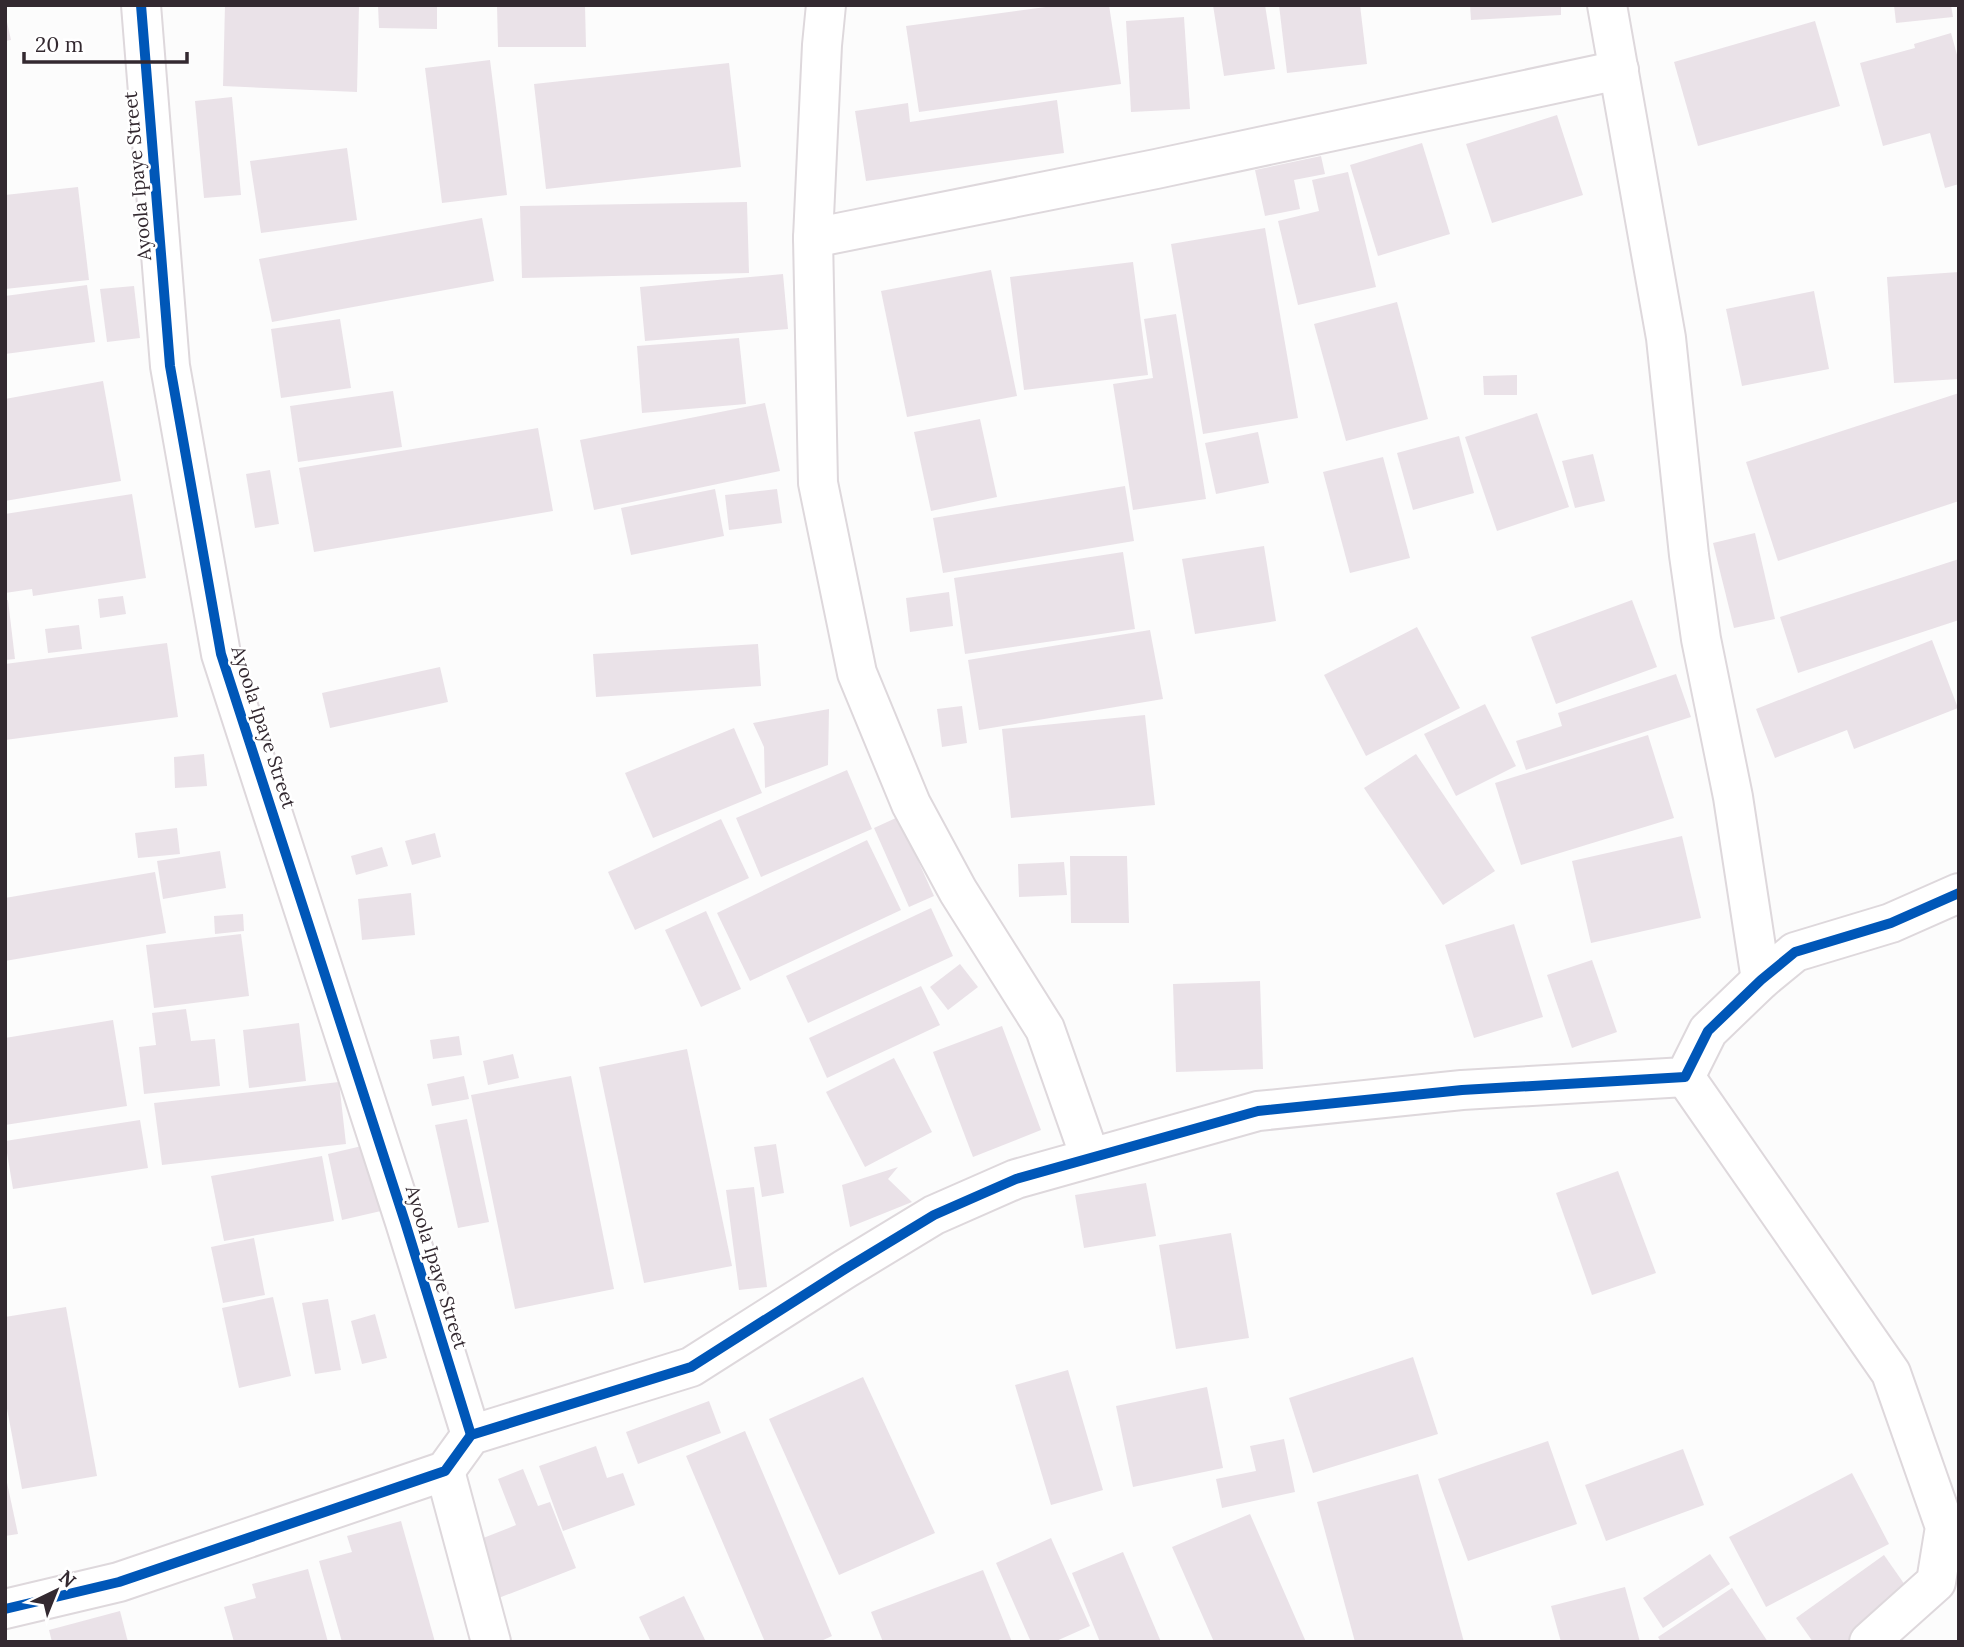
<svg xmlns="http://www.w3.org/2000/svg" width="1964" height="1647" viewBox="0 0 1964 1647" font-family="Lora,serif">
  <rect width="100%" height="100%" fill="#fcfcfc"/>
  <g fill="#eae2e8">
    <path d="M225,5H359L357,92L223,86Z"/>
    <path d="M378,5H437V29L379,28Z"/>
    <path d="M497,5H585L586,47H498Z"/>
    <path d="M1061,5H1109L1121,84L919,112L906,26Z"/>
    <path d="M1213,5H1265L1275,69L1224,76Z"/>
    <path d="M1279,5H1360L1367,64L1287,73Z"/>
    <path d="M1470,5H1561V15L1471,20Z"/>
    <path d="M1894,5H1951L1953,17L1896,23Z"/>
    <path d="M5,13L11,40L5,41Z"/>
    <path d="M1184,17L1190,109L1131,112L1126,21Z"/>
    <path d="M1815,21L1840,106L1698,146L1674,62Z"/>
    <path d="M1951,33L1959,62V184L1945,188L1930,133L1883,146L1860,63L1915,48L1914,44Z"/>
    <path d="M490,60L507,195L442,203L425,68Z"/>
    <path d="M729,63L741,167L546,189L534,84Z"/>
    <path d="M232,97L241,195L204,198L195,101Z"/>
    <path d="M1057,100L1064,153L866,181L855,111L908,103L910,122Z"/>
    <path d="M1557,115L1583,195L1492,223L1466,144Z"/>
    <path d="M1422,143L1450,234L1378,256L1350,165Z"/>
    <path d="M347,148L357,220L261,233L250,161Z"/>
    <path d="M1321,156L1325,174L1294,180L1300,209L1265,216L1255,170Z"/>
    <path d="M1348,172L1376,287L1298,305L1278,221L1319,211L1312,180Z"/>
    <path d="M78,187L89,280L5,289V195Z"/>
    <path d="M747,202L749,273L522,278L520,206Z"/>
    <path d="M482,218L494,281L272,322L259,259Z"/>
    <path d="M1265,228L1298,418L1203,434L1171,244Z"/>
    <path d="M1133,262L1148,375L1024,390L1010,277Z"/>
    <path d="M991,270L1017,396L907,417L881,291Z"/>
    <path d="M1959,272V379L1894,383L1887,277Z"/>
    <path d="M783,274L788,329L645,341L640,287Z"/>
    <path d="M87,285L95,342L5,354V296Z"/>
    <path d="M134,286L140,338L107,342L100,289Z"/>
    <path d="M1814,291L1829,369L1742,386L1726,309Z"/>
    <path d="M1397,302L1428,419L1346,441L1314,324Z"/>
    <path d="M1176,314L1206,499L1133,510L1113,384L1153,378L1144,319Z"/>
    <path d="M340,319L351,388L281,398L271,329Z"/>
    <path d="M739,338L746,404L642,413L637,346Z"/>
    <path d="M1517,375V395H1484L1483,376Z"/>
    <path d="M103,381L121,481L5,501V399Z"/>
    <path d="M393,391L402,447L298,462L290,406Z"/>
    <path d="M1959,393V501L1778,561L1746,462Z"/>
    <path d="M765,403L780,471L594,510L580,440Z"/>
    <path d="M1537,413L1569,507L1497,531L1465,437Z"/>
    <path d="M980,419L997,497L931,511L914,432Z"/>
    <path d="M538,428L553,511L314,552L299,468Z"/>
    <path d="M1258,432L1269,483L1216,494L1205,443Z"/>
    <path d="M1459,436L1474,493L1413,510L1397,453Z"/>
    <path d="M1593,454L1605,501L1575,508L1562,461Z"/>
    <path d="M1383,457L1410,558L1350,573L1323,472Z"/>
    <path d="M270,470L279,524L255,528L246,474Z"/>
    <path d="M1125,486L1134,541L943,573L933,518Z"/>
    <path d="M715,489L724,536L631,555L621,508Z"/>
    <path d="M777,489L782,523L729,530L725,495Z"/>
    <path d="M132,494L146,578L33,596L32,589L5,593V514Z"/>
    <path d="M1755,533L1775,619L1734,628L1713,543Z"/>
    <path d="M1264,546L1276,621L1195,634L1182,559Z"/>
    <path d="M1123,552L1135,629L965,654L954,578Z"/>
    <path d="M1959,559V620L1798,673L1780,617Z"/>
    <path d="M949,592L953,626L910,632L906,598Z"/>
    <path d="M123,596L126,614L100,618L98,599Z"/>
    <path d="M5,600H8L15,659L5,660Z"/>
    <path d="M1632,600L1657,667L1556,704L1531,637Z"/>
    <path d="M79,625L82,649L48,653L45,629Z"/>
    <path d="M1417,627L1460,708L1366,756L1324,675Z"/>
    <path d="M1150,630L1163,699L979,730L968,660Z"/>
    <path d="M1932,640L1958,708L1854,749L1847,730L1775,758L1756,709Z"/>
    <path d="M167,643L178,717L5,740V664Z"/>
    <path d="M758,644L761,686L596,697L593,654Z"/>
    <path d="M440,667L448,702L330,728L322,693Z"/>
    <path d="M1676,674L1691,717L1526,770L1516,741L1562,726L1558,713Z"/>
    <path d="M1485,704L1516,766L1456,796L1424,734Z"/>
    <path d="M962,706L967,743L942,747L937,709Z"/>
    <path d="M829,709L828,765L765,788L764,747L753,723Z"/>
    <path d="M1145,715L1155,805L1011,818L1002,729Z"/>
    <path d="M734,728L762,793L653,838L625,773Z"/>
    <path d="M1648,735L1674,818L1521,865L1495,783Z"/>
    <path d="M204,754L207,786L175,788L174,757Z"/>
    <path d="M1416,754L1495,871L1443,905L1364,788Z"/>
    <path d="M847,770L872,829L761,877L736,818Z"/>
    <path d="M909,812L923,840L911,845L934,896L909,907L874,828Z"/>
    <path d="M721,819L749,878L635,930L608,872Z"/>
    <path d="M177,828L180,854L138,858L135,833Z"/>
    <path d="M435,833L441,857L412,865L405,841Z"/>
    <path d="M1682,836L1701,918L1591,943L1572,861Z"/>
    <path d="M867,840L901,910L750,981L717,913Z"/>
    <path d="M382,847L388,866L356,875L351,856Z"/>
    <path d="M220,851L226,888L163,899L157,861Z"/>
    <path d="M1070,856H1127L1129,923H1071Z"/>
    <path d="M1064,862L1067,895L1019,897L1018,864Z"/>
    <path d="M155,872L166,933L5,961V898Z"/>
    <path d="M411,893L415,935L362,940L358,899Z"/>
    <path d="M931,908L953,956L808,1023L786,976Z"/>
    <path d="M706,911L741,989L701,1007L665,930Z"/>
    <path d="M243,914L244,931L215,934L214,916Z"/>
    <path d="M1514,924L1543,1017L1474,1038L1445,945Z"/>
    <path d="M241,934L249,996L154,1008L146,945Z"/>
    <path d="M1592,960L1617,1032L1572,1048L1547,975Z"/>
    <path d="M960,964L978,987L948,1010L930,987Z"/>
    <path d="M1260,981L1263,1069L1176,1072L1173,984Z"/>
    <path d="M921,986L940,1025L827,1078L809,1038Z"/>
    <path d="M186,1009L191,1041L215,1039L220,1086L144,1094L139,1047L156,1045L152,1013Z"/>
    <path d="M113,1020L127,1106L5,1125V1038Z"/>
    <path d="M299,1023L306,1081L249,1088L243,1030Z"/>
    <path d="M1002,1026L1041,1130L973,1157L933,1052Z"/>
    <path d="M459,1036L462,1055L433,1059L430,1040Z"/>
    <path d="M687,1049L732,1266L644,1283L599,1067Z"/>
    <path d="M513,1054L519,1078L488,1085L483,1061Z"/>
    <path d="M894,1058L932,1132L865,1167L826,1092Z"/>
    <path d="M464,1076L469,1099L432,1106L427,1084Z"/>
    <path d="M571,1076L614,1289L515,1309L471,1095Z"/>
    <path d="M339,1082L346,1144L162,1165L154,1103Z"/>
    <path d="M467,1119L489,1222L458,1228L435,1125Z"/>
    <path d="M140,1120L148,1168L13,1189L5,1141Z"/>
    <path d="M776,1144L784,1193L762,1197L754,1147Z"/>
    <path d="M366,1145L381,1211L342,1220L328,1154Z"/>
    <path d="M322,1156L334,1221L224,1241L211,1176Z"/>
    <path d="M898,1167L888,1179L912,1202L850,1227L842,1185Z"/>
    <path d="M1618,1171L1656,1273L1592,1295L1556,1193Z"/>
    <path d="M1146,1183L1156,1236L1084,1248L1075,1195Z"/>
    <path d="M754,1187L767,1287L739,1290L726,1190Z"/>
    <path d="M1231,1233L1249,1338L1176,1349L1159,1245Z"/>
    <path d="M254,1238L265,1295L223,1303L211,1247Z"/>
    <path d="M273,1297L291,1376L239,1388L222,1308Z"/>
    <path d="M328,1299L341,1370L315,1374L302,1303Z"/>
    <path d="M66,1307L97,1476L22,1489L5,1398V1317Z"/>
    <path d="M375,1314L387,1358L362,1364L351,1321Z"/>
    <path d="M1413,1357L1438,1434L1313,1473L1289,1398Z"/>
    <path d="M1068,1370L1103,1490L1051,1505L1015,1385Z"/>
    <path d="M863,1377L935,1533L839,1575L769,1419Z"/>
    <path d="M1207,1387L1223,1468L1133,1487L1116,1406Z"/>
    <path d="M709,1401L721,1433L638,1464L626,1432Z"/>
    <path d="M745,1431L832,1636L819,1642H765L686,1456Z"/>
    <path d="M1284,1439L1295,1492L1222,1508L1216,1479L1256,1471L1250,1446Z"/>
    <path d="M1548,1441L1577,1524L1468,1561L1438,1479Z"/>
    <path d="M596,1446L607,1478L623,1473L635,1505L563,1531L539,1466Z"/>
    <path d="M1683,1449L1704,1505L1606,1541L1585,1485Z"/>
    <path d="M523,1469L538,1506L550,1502L576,1568L491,1601L468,1544L516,1525L498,1479Z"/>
    <path d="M1852,1473L1889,1544L1766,1607L1729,1537Z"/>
    <path d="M1418,1474L1464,1642H1355L1317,1502Z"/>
    <path d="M6,1478L18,1534L5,1536V1479Z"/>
    <path d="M1250,1514L1306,1642H1214L1172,1547Z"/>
    <path d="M401,1521L435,1642H342L319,1561L352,1552L347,1536Z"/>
    <path d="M1051,1538L1090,1626L1054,1642H1031L996,1563Z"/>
    <path d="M1123,1552L1161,1642H1100L1072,1573Z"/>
    <path d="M1710,1554L1730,1584L1663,1628L1643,1598Z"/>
    <path d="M1884,1555L1912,1595L1847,1642H1813L1796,1618Z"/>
    <path d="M308,1569L328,1642H234L224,1607L256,1598L252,1584Z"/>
    <path d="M983,1570L1012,1642H883L871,1612Z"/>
    <path d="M1625,1587L1640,1642H1561L1551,1606Z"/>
    <path d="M1732,1588L1768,1642H1661L1658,1637Z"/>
    <path d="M684,1596L706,1642H651L639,1617Z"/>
    <path d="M120,1611L128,1642H52L49,1630Z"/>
  </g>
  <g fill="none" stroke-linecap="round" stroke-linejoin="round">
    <g stroke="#ded8dc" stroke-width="42">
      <g id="street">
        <path d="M141,5L170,366L221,654L405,1222L471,1435"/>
        <path d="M826,5L822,45L813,238L818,483L857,673L911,804L958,891L1045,1029L1090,1157"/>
        <path d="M1607,5L1666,338L1689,555L1701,639L1733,797L1761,980"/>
        <path d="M813,238L1156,169L1619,70"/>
        <path d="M1685,1077L1891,1373L1945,1527L1936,1582L1869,1642"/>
        <path d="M445,1471L491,1642"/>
        <path d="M5,1609L119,1582L445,1471L471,1435L691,1367L845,1269L934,1215L1016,1179L1258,1111L1462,1090L1685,1077L1708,1031L1761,980L1795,952L1891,923L1959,893"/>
      </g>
    </g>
    <use href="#street" stroke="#fff" stroke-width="38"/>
    <g stroke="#fff" stroke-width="15">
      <g id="cycleway">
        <path d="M141,5L170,366L221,654L405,1222L471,1435"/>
        <path d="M5,1609L119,1582L445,1471L471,1435L691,1367L845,1269L934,1215L1016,1179L1258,1111L1462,1090L1685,1077L1708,1031L1761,980L1795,952L1891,923L1959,893"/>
      </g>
    </g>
    <use href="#cycleway" stroke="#0057b8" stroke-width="10"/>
  </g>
  <g text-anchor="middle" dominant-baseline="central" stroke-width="5" stroke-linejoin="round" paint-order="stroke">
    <g font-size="19" fill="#332930" stroke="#fff">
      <text transform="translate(137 176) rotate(-95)">Ayoola Ipaye Street</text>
      <text transform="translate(264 727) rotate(72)">Ayoola Ipaye Street</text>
      <text transform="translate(437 1267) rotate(73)">Ayoola Ipaye Street</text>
    </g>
  </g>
  <rect width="1964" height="1647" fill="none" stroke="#332930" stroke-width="14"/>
  <g transform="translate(56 1591) rotate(43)" stroke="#ffffff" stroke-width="5" paint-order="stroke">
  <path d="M0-5L12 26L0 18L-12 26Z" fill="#332930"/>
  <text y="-10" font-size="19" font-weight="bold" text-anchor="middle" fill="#332930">N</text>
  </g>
  <path d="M24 52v10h163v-10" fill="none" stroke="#332930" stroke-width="3.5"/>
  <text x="35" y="52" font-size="21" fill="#332930" stroke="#ffffff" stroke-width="5" paint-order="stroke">20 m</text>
</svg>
